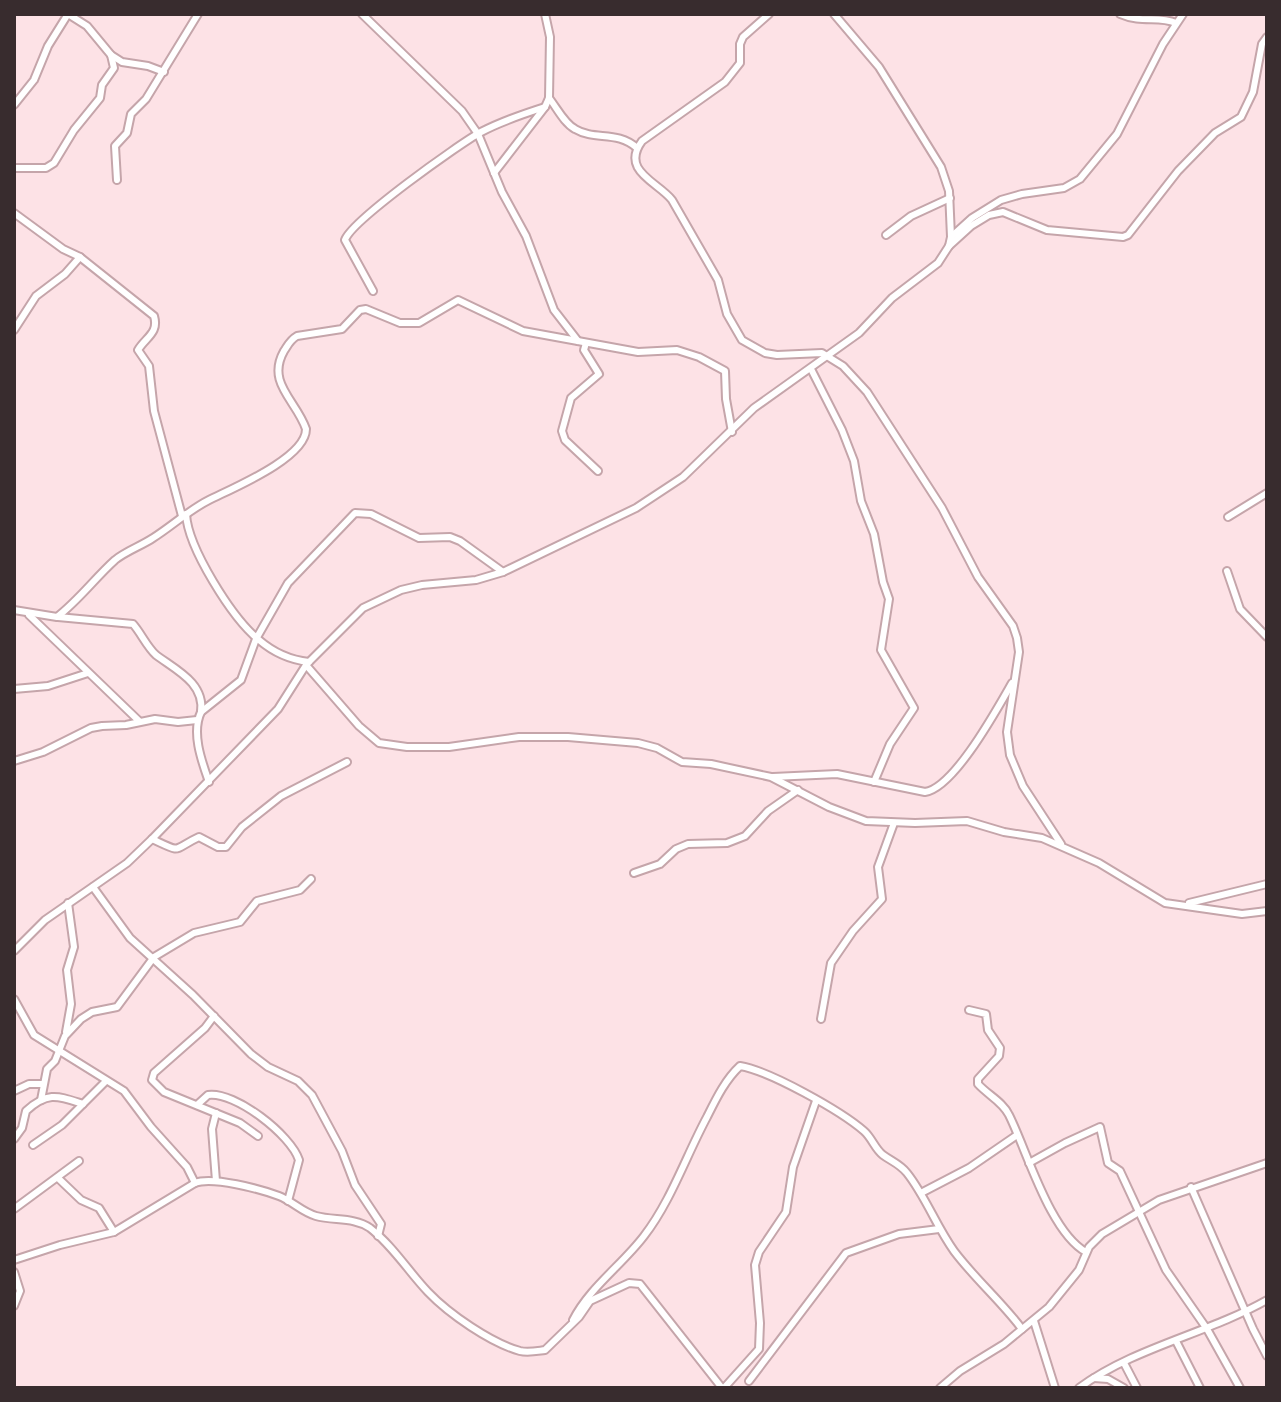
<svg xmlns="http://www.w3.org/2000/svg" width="1281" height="1402" viewBox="0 0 1281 1402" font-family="Overpass,sans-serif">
  <rect width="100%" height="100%" fill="#fde2e6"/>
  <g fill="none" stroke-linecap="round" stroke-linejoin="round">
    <g stroke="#c5a5aa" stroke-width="10">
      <g id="street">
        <path d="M68,14L87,26L111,55L122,62L148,66L164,72"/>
        <path d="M362,14L462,111L478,134L502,192L526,236L554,310L578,341"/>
        <path d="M769,14L743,37L740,44V63L725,82L642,141C620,171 658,182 672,200L718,280L727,314L742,340L765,353L777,355L822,353L843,366L867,392L942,508L978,577L1013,626L1017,638L1019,652L1007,732L1010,755L1023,786L1061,844"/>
        <path d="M834,14L879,67L941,167L949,191L951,237"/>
        <path d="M1120,14C1143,24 1157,15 1176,23"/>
        <path d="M549,98C557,108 564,123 575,129C595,141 617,130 637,148"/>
        <path d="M14,105L34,80L48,46L68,14"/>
        <path d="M14,168H46L54,163L74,130L100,98L102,85L114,68L111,55"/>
        <path d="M494,173L545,107L549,98L550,37L545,14"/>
        <path d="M117,180L115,146L127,133L131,114L146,99L198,14"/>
        <path d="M14,213L63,249L80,257L154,316C159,333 146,337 138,350L149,366L154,411L182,516"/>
        <path d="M886,235L911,216L950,198"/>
        <path d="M949,246L971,226L989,215L1003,212L1047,230L1123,237L1128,235L1178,171L1215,133L1241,117L1253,92L1262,44L1267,37"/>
        <path d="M373,291L345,240C351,221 459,144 481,132C502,121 523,114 545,107"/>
        <path d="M14,330L36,296L65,274L80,257"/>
        <path d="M586,343L584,350L599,374L571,398L562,431L565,440L598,471"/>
        <path d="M811,369L842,430L854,461L861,501L874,534L883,582L889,599L881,650L914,708L890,744L874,782"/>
        <path d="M186,514C188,548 232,618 259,640C273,652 291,660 309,662"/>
        <path d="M1228,517L1267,493"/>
        <path d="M1227,571L1240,609L1267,637"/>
        <path d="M14,610L57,617C79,600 95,578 115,560C126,551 141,546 153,538C172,526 189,510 209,500C233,488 306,458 306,429C296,400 266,383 284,351C288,345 290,340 297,336L342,329L360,310L366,309L400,323H419L458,300L523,331L638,352L677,350L699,357L725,371L726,399L732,432"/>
        <path d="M29,615L139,721"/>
        <path d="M58,617L133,624C141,633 147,647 156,655C176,670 205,683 201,712"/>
        <path d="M306,665L359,726L379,743L407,747H449L519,737H568L638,743L657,748L682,762L711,764L771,777L829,807L866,821L915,823L967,821L1004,832L1042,838L1099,863L1165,903L1242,914L1267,911"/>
        <path d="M14,689L48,686L88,673"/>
        <path d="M14,761L43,752L91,728L102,726L126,725L155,719L178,722L197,720"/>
        <path d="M773,777L837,774L925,792C954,788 997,709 1012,683"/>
        <path d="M209,782C202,762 191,733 201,712L241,680L256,639L288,583L355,513L371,514L419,538L450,537L460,541L503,572"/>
        <path d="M152,839C184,854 171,850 199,837L218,847H226L242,827L281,796L347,762"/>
        <path d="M634,873L660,864L676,849L688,844L727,843L745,836L768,811L798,790"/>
        <path d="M93,887L130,938L193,995L251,1054L268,1067L298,1081L312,1095L342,1151L355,1185L381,1224L378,1236"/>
        <path d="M1189,903L1267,884"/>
        <path d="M14,951L45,920L127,863L152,839L278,709L306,665L363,608L401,590L422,585L476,580L503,572L636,508L683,477L754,408L859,333L892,298L938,263L949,246L951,237L972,218L1001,200L1022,194L1064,188L1080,179L1117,134L1163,44L1183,14"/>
        <path d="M14,999L34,1035L124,1091L151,1127L187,1167L195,1183"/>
        <path d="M969,1010L986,1014L988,1030L1000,1048L999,1056L978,1079V1084C988,1095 1003,1102 1009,1115C1027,1151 1050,1232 1086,1252"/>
        <path d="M214,1016L205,1028L154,1073L152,1080L164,1092L240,1123L258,1136"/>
        <path d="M821,1019L831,963L853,931L882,899L878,867L894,823"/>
        <path d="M66,1032L71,1004L67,970L74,947L68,903"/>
        <path d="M14,1091L29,1084H43"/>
        <path d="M41,1100L47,1069L55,1061L65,1036L81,1019L92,1012L117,1007L154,957L194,933L240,922L257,901L300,890L311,879"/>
        <path d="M197,1105L208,1095C235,1091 291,1135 299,1160L288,1201"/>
        <path d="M216,1113L212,1129L216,1181"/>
        <path d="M14,1139L22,1128L26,1111C48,1091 58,1096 83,1104"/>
        <path d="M33,1145L62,1125L106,1081"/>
        <path d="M1029,1163L1065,1143L1100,1127L1108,1163L1120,1171L1166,1270L1207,1329L1240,1388"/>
        <path d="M58,1178L81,1200L99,1208L114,1232"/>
        <path d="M1191,1187L1253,1329L1267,1356"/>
        <path d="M921,1193L969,1168L1017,1135"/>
        <path d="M14,1209L79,1161"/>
        <path d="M14,1260L60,1245L114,1232L195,1183C212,1176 260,1189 279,1196C292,1201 302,1212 316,1216C334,1221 354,1217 370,1228C393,1246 408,1271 428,1292C449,1314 491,1343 520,1351C528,1353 537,1351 545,1350L579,1317L590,1301L629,1283L640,1284L722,1388"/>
        <path d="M14,1272L20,1291L14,1306"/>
        <path d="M573,1320C590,1287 622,1265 644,1236C671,1201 686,1156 707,1117C716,1099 725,1080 740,1066C770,1071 841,1111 864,1131C872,1138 875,1149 883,1155C891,1161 900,1164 907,1173C926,1197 936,1226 954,1251C975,1279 1001,1301 1022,1329"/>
        <path d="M1034,1321L1055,1388"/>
        <path d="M1176,1341L1200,1388"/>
        <path d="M1124,1363L1137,1388"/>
        <path d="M1094,1378L1108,1379L1124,1388"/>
        <path d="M749,1381L846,1253L899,1234L939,1229"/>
        <path d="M724,1388L759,1349L760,1323L755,1265L759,1252L786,1212L793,1167L816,1101"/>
        <path d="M940,1388L960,1371L1004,1344L1049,1307L1079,1270L1089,1247L1102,1234L1159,1200L1267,1163"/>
        <path d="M1079,1388C1135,1347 1207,1334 1267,1300"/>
      </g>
    </g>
    <use href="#street" stroke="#fff" stroke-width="6"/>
  </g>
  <rect width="1281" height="1402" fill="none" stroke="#382c2e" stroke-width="32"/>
</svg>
